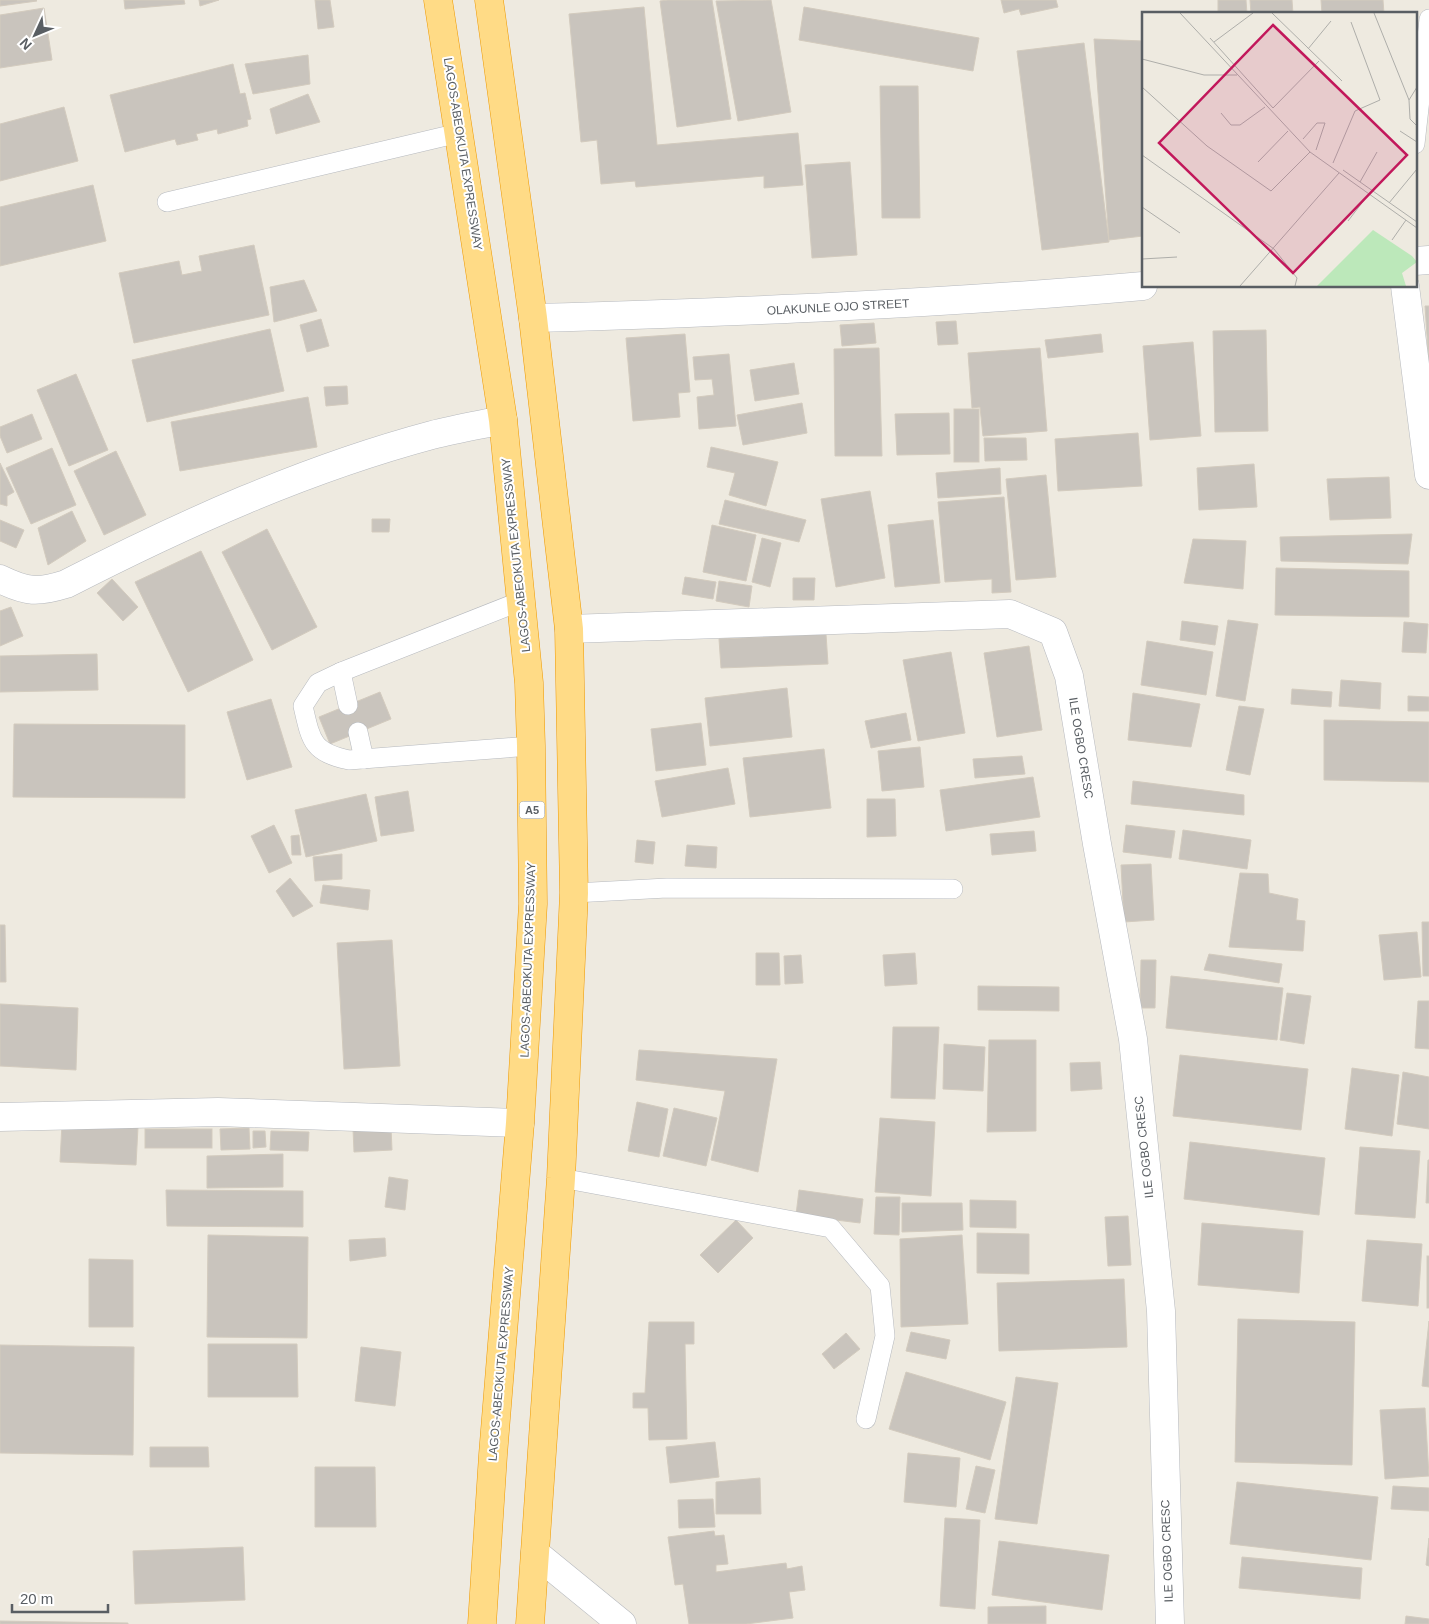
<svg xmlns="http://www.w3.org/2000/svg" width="1429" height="1624" viewBox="0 0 1429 1624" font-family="Helvetica,sans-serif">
  <rect width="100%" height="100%" fill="#eeeae0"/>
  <g fill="#c9c4bd" stroke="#d3cbbe">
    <path d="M0,0H36L37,1L0,6Z"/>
    <path d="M124,0H184L185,4L125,9Z"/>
    <path d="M199,0H219L200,6Z"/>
    <path d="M315,0H330L334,27L318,29Z"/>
    <path d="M668,0H712L731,119L677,127L660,1Z"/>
    <path d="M771,0L791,112L738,121L716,1Z"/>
    <path d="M1001,0H1056L1058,7L1021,15L1019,9L1004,13Z"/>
    <path d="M1218,0H1246L1247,14H1218Z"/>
    <path d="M1250,0H1292L1293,14H1251Z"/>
    <path d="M1321,0H1383L1384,14H1322Z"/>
    <path d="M644,7L657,145L798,133L803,185L764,188V176L636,187L635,181L601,184L597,140L581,142L569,14Z"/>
    <path d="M804,7L979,38L973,71L799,40Z"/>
    <path d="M44,8L52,60L0,68V15Z"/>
    <path d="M1094,39L1143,41V236L1109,240Z"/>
    <path d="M1084,43L1109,242L1042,250L1017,51Z"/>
    <path d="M308,55L310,84L253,94L245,64Z"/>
    <path d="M233,64L240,94L245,93L251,119L247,120L248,126L218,134L217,129L196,134L198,140L177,145L175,139L125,152L110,95Z"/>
    <path d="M880,86H918L920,218H882Z"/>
    <path d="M308,94L320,122L276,134L270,109Z"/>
    <path d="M64,107L78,161L0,181V124Z"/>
    <path d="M850,162L857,255L812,258L805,165Z"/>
    <path d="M93,185L106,241L0,266V207Z"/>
    <path d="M254,245L269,315L134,343L119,273L179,261L182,275L202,271L199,256Z"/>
    <path d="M304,280L317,311L274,322L270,287Z"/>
    <path d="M1425,306H1429V365Z"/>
    <path d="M321,319L329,346L307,352L300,325Z"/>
    <path d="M956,321L958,344L938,345L936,322Z"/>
    <path d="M874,323L876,343L842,346L840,325Z"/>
    <path d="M270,329L284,391L147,422L132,360Z"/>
    <path d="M1266,330L1268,431L1215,432L1213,331Z"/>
    <path d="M685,334L690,392L678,393L680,417L633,421L626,338Z"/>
    <path d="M1101,334L1103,352L1048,358L1045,340Z"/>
    <path d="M1193,342L1201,436L1150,440L1143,346Z"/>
    <path d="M879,348L882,456H835L834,349Z"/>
    <path d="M1040,348L1047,431L983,436L980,407L972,408L968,353Z"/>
    <path d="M729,354L736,426L699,429L697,397L714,395L712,379L695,380L693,357Z"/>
    <path d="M794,363L799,394L755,401L750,370Z"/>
    <path d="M76,374L108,450L69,466L37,390Z"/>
    <path d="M347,386L348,404L326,406L324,387Z"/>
    <path d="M308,397L317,447L180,471L171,422Z"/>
    <path d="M802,403L807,433L743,445L737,415Z"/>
    <rect x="954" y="409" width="25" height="53"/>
    <path d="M949,413L950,454L897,455L895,414Z"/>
    <path d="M32,414L42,439L7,453L0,436V427Z"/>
    <path d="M1138,433L1142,486L1058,491L1055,439Z"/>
    <path d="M984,438H1026L1027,460L985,461Z"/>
    <path d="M711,447L778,462L766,506L729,495L735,473L707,467Z"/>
    <path d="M52,448L76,505L31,524L6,468Z"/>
    <path d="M116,451L146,515L104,535L74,471Z"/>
    <path d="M0,463L14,492L7,496V506L0,504Z"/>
    <path d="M1254,464L1257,507L1199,510L1197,468Z"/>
    <path d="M1000,468L1001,494L938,498L936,473Z"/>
    <path d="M1046,475L1056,577L1016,580L1006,479Z"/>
    <path d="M1389,477L1391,518L1330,520L1327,479Z"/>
    <path d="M870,491L885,578L836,587L821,499Z"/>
    <path d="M1004,497L1011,592L992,593V579L945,582L938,502Z"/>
    <path d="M725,500L806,520L799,542L719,524Z"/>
    <path d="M72,511L86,541L48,565L38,528Z"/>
    <path d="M372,519H390L389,532H372Z"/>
    <path d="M0,520L24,530L16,548L0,541Z"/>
    <path d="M933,520L940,583L895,587L888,525Z"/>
    <path d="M712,525L756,535L746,581L703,572Z"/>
    <path d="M267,529L317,627L272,650L222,552Z"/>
    <path d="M1412,534L1408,564L1281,561L1280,537Z"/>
    <path d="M762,538L781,543L770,587L752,582Z"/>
    <path d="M1193,539L1246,541L1243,589L1184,583Z"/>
    <path d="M201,551L253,660L188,692L135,582Z"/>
    <path d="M1276,568L1409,571V617L1275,615Z"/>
    <path d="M685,577L716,582L713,599L682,594Z"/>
    <path d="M793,578H815L814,600H793Z"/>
    <path d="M112,579L138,607L123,621L97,593Z"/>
    <path d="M719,581L752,586L749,607L716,601Z"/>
    <path d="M11,607L23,636L0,646V611Z"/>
    <path d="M1228,620L1258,624L1245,701L1216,696Z"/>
    <path d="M1182,621L1218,626L1215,645L1180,640Z"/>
    <path d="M1404,622L1428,624L1426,653L1402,652Z"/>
    <path d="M826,634L828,664L721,668L719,639Z"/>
    <path d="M1147,641L1213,652L1206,695L1141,685Z"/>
    <path d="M1029,646L1042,730L997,737L984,653Z"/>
    <path d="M951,652L965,733L918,741L903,660Z"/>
    <path d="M97,654L98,690L0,692V656Z"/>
    <path d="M1341,680L1381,683L1380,709L1339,706Z"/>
    <path d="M787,688L792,737L710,746L705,698Z"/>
    <path d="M1292,689L1332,692L1331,707L1291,704Z"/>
    <path d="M380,692L391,719L330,744L319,717Z"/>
    <path d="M1133,693L1200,704L1191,747L1128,740Z"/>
    <path d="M1408,696L1429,697V711H1408Z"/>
    <path d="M271,699L292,767L247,780L227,712Z"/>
    <path d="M1239,706L1264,709L1250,775L1226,770Z"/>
    <path d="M906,713L911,740L871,748L865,721Z"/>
    <path d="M1324,720L1429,722V782L1324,780Z"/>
    <path d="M701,723L706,765L656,771L651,729Z"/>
    <path d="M14,724L185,725V798L13,797Z"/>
    <path d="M920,747L924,787L882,791L878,751Z"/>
    <path d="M824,749L831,808L750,817L743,758Z"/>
    <path d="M1022,756L1025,774L975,778L973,759Z"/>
    <path d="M728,768L735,804L662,817L655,781Z"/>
    <path d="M1033,777L1040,817L946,831L940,790Z"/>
    <path d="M1133,781L1244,795V815L1131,804Z"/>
    <path d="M408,791L414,831L381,836L375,797Z"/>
    <path d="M366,794L377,841L306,857L295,810Z"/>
    <path d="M867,799H895L896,836L867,837Z"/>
    <path d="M274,825L292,863L269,873L251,836Z"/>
    <path d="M1126,825L1175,831L1171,858L1123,852Z"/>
    <path d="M1183,830L1251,840L1247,869L1179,859Z"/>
    <path d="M1034,831L1036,851L992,855L990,834Z"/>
    <path d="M299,835L301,855H292L291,836Z"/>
    <path d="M637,840L655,842L653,864L635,862Z"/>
    <path d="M687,845L717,847L716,868L685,866Z"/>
    <path d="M342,854V879L315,881L313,857Z"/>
    <path d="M1151,864L1154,920L1124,922L1121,865Z"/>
    <path d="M1240,873L1268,874L1269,893L1298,899L1296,920L1305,921L1303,951L1229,947Z"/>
    <path d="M290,878L313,906L293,917L276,891Z"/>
    <path d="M323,885L370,890L368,910L320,903Z"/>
    <path d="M1422,922H1429V976H1423Z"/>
    <path d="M0,925H5L6,982H0Z"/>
    <path d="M1417,932L1421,977L1384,980L1379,935Z"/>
    <path d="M392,940L400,1066L344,1069L337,943Z"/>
    <path d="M756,953H779L780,985H756Z"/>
    <path d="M915,953L917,984L885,986L883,955Z"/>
    <path d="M1209,954L1282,964L1279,983L1204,970Z"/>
    <path d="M801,955L803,983L785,984L784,956Z"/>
    <path d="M1141,960H1156L1155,1008H1140Z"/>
    <path d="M1171,976L1283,988L1277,1040L1166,1028Z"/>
    <path d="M978,986L1059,987V1011L978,1010Z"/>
    <path d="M1287,993L1311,996L1304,1044L1280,1040Z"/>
    <path d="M1418,1001H1429V1049L1415,1048Z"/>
    <path d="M0,1004L78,1008L76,1070L0,1066Z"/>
    <path d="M893,1027H939L935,1099L891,1098Z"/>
    <path d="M989,1040H1036V1131L987,1132Z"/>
    <path d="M944,1044L985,1047L983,1091L943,1089Z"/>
    <path d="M639,1050L777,1059L758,1172L711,1160L725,1091L636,1080Z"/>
    <path d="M1180,1055L1308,1069L1301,1130L1173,1116Z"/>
    <path d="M1100,1062L1102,1089L1071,1091L1070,1063Z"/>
    <path d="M1352,1068L1399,1075L1392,1136L1345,1129Z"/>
    <path d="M1403,1072L1429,1077V1129L1397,1124Z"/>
    <path d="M637,1102L668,1109L659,1157L628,1151Z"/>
    <path d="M674,1108L717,1118L706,1166L663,1156Z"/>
    <path d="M880,1118L935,1122L931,1196L875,1192Z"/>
    <path d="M62,1123L138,1127L136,1165L60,1162Z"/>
    <path d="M391,1127L392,1150L354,1152L353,1129Z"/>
    <path d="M249,1128L250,1149L221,1150L220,1129Z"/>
    <rect x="145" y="1129" width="67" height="19"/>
    <path d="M253,1131H265L266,1147L253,1148Z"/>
    <path d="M271,1131L309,1132L308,1151L270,1150Z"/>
    <path d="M1190,1142L1325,1158L1319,1215L1184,1199Z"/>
    <path d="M1360,1147L1420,1151L1415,1218L1355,1214Z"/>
    <path d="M283,1154V1187L207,1188V1156Z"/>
    <path d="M1428,1160H1429V1203H1426Z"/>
    <path d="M389,1177L408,1180L405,1210L385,1207Z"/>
    <path d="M166,1190L303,1191V1227L167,1226Z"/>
    <path d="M799,1190L863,1199L860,1223L796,1215Z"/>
    <path d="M876,1197H900L899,1235L874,1234Z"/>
    <path d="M970,1200L1016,1201V1228L970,1227Z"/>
    <path d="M902,1203H962L963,1230L902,1232Z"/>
    <path d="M1128,1216L1131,1265L1108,1266L1105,1217Z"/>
    <path d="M736,1220L753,1238L718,1273L700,1255Z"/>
    <path d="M1202,1223L1303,1231L1299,1293L1198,1285Z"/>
    <path d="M977,1233L1029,1234V1274L977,1273Z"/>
    <path d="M208,1235L308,1237L307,1338L207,1337Z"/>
    <path d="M962,1235L968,1324L901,1327L900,1239Z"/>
    <path d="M385,1238L386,1256L350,1261L349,1240Z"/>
    <path d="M1367,1240L1422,1244L1418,1306L1362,1301Z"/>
    <rect x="1427" y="1256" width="2" height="52"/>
    <path d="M89,1259L133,1260V1327H89Z"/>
    <path d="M1124,1279L1127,1347L999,1351L997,1283Z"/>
    <path d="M1238,1319L1355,1322L1352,1465L1235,1462Z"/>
    <path d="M1429,1321V1387L1422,1386Z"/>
    <path d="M649,1322H694V1344H685L687,1439L649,1440L648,1408H633V1393H645Z"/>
    <path d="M911,1332L950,1340L946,1359L906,1351Z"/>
    <path d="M846,1333L860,1349L834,1369L822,1354Z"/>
    <path d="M208,1344H297L298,1397H208Z"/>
    <path d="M0,1345L134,1347L133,1455L0,1453Z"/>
    <path d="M361,1347L401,1352L395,1406L355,1401Z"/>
    <path d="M906,1372L1006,1402L990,1460L889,1429Z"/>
    <path d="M1016,1377L1058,1383L1037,1524L995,1519Z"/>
    <path d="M1425,1408L1429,1476L1385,1479L1380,1410Z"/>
    <path d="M715,1442L719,1477L670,1483L666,1447Z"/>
    <path d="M150,1447H208L209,1467H150Z"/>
    <path d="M908,1453L960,1458L956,1507L904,1502Z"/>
    <path d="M976,1466L995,1470L985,1513L966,1509Z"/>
    <path d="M315,1467H375L376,1527H315Z"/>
    <path d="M760,1478L761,1514H716V1482Z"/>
    <path d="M1237,1482L1378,1497L1371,1560L1230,1544Z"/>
    <path d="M1393,1486L1429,1488V1511L1391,1509Z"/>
    <path d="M713,1499L715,1527L679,1528L678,1500Z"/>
    <path d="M945,1518L980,1520L975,1609L940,1606Z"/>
    <path d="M714,1531L715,1536L724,1535L728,1564L716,1565V1572L786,1563L787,1569L802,1566L805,1590L789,1592L793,1618L746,1624H689L683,1584L675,1585L668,1537Z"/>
    <path d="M1429,1538V1566L1426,1565Z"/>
    <path d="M999,1541L1109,1555L1102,1610L992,1595Z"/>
    <path d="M243,1547L245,1600L135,1604L133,1551Z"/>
    <path d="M1242,1557L1362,1568L1360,1599L1239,1588Z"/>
    <path d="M1046,1606V1624H988V1607Z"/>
    <path d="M1406,1616L1429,1619V1624H1405Z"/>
    <path d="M0,1621L128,1623V1624H0Z"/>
  </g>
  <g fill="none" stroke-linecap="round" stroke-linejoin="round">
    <g stroke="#b6b9be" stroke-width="20">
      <g id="lane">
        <path d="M1415,144L1429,19"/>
        <path d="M167,202L459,133"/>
        <path d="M521,601L341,672L318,683L303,706C311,741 312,752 349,760L531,746"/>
        <path d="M341,672L348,705"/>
        <path d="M358,732L364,759"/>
        <path d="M574,893L667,888L953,889"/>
        <path d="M561,1178L831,1228L880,1286L885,1336L866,1419"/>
      </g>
    </g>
    <g stroke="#b6b9be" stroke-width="29">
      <g id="street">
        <path d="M1415,261L1429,260"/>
        <path d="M1405,286L1429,475"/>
        <path d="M533,318C737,312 940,304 1143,286"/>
        <path d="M0,579C27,592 37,593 66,584C183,524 305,469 432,435C455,429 479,425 503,420"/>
        <path d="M569,629L1010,614L1053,632L1069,676L1097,844L1133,1039L1161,1311L1170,1624"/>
        <path d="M0,1117L218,1112L520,1123"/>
        <path d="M535,1553L622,1624"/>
      </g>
    </g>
    <g stroke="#e90" stroke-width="29">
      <g id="highway">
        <path d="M438,0L503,420L529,683L531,746L533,904L520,1123L493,1455L482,1624"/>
        <path d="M489,0L533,318L569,629L574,893L561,1178L530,1624"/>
      </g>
    </g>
    <use href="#lane" stroke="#fff" stroke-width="19"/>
    <use href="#street" stroke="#fff" stroke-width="28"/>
    <use href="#highway" stroke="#ffdb86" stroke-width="28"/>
  </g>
  <g text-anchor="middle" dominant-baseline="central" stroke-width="4" stroke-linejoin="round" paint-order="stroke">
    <rect fill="#fff" stroke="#8b8e92" stroke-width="1" x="519.5" y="801.5" width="25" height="17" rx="4"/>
    <g font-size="11" font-weight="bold" fill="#595e63">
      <text x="532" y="810">A5</text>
    </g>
    <g font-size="12" fill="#595e63" stroke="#fff">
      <text transform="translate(463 154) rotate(81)">LAGOS-ABEOKUTA EXPRESSWAY</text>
      <text transform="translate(838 307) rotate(-3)">OLAKUNLE OJO STREET</text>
      <text transform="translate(516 555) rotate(-96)">LAGOS-ABEOKUTA EXPRESSWAY</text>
      <text transform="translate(1081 748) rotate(81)">ILE OGBO CRESC</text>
      <text transform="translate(528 960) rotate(-88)">LAGOS-ABEOKUTA EXPRESSWAY</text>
      <text transform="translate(1144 1147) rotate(-96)">ILE OGBO CRESC</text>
      <text transform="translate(501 1364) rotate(-85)">LAGOS-ABEOKUTA EXPRESSWAY</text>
      <text transform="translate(1167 1551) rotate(-92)">ILE OGBO CRESC</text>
    </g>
  </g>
  <g transform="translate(1142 12)">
    <rect width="275" height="275" fill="#eeeae0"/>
    <path d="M231,218L270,244L275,250L260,261L264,274H175Z" fill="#bce8ba"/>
    <path fill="none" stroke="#aeaeaa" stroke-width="1" d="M38,1L168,140L275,216M130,1L200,69M232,1L267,88L268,107L275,114M68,26L131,96M72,30L111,1M166,37L189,9M0,47L62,63H95M0,75L65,134L129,179L168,140M267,88L275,75M131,96L177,49M79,101L89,113H98L123,95M258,119L275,130M161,127L175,111H183L174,138M0,143L132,237L155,266L153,274M116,150L146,119M191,151L213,99L238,88L209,10M201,158L275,210M218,170L235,140M247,191L275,157M0,195L38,221M206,209L226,183M250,228L264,208M0,247L35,245M98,274L197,161"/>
    <path fill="#c2185b" fill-opacity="0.15" stroke="#c2185b" stroke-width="2.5" d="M131,13L265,143L151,261L17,131Z"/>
    <rect width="275" height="275" fill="none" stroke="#595e63" stroke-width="2.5"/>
  </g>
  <g transform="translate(35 35) rotate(226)" stroke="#ffffff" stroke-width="4" paint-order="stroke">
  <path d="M0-4L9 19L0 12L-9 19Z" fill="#595e63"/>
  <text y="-8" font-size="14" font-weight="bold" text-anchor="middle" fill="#595e63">N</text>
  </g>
  <path d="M12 1604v8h96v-8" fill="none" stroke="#595e63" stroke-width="2.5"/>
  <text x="20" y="1604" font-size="15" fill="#595e63" stroke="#ffffff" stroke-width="4" paint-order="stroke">20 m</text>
</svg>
